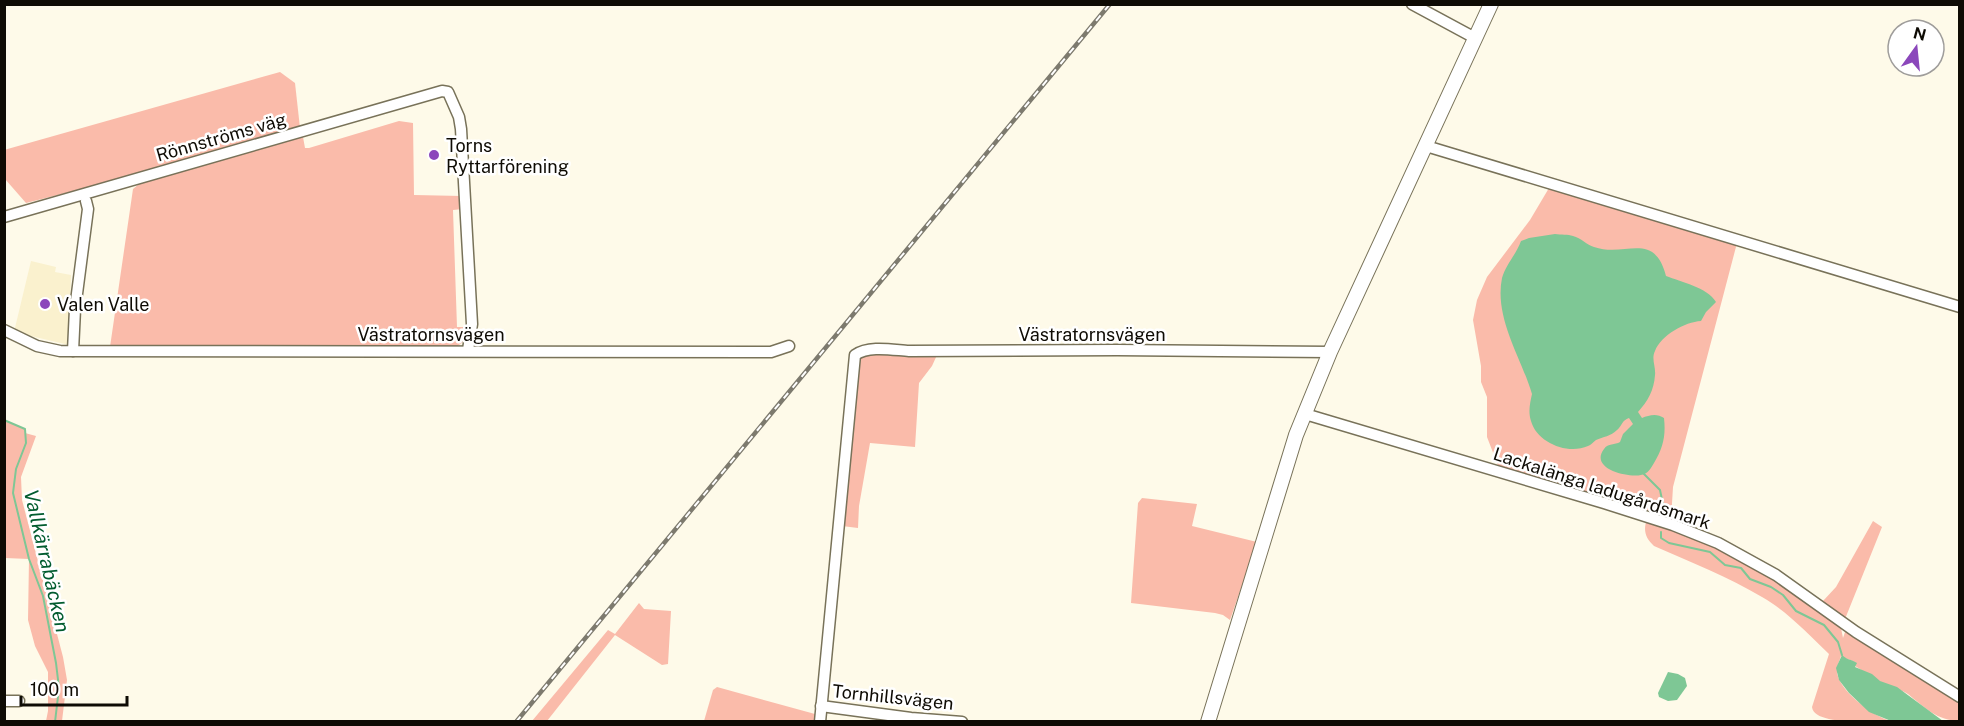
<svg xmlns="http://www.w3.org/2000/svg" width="1964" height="726" viewBox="0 0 1964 726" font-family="'Public Sans',sans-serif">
  <rect width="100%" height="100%" fill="#fefae9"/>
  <path fill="#faf1ce" d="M31,261L56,267L55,272L71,275L69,345L14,332Z"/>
  <g fill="#fabbaa">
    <path d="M280,72L295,83L300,128L125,178L26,203L5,179L4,150Z"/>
    <path d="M399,121L413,123L414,195L462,196L463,209L453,210L457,327H468C467,338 465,342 454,348L110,347L133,189L139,184L303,137L305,148H309Z"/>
    <path d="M1549,188L1737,243L1673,487L1671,520L1499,468L1487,437V397L1481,382V366L1473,320L1477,300L1487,277L1530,220Z"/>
    <path d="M864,355H937L932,366L919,383L915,447L870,443L859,506L858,528L842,526L858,359Z"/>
    <path d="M5,420L25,429V433L36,436L21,477L22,500L63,657L67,680L62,721H46L48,711V672L35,646L28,620L29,559L5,558Z"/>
    <path d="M1142,498L1197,504L1192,526L1257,542L1230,620L1223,615L1215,613L1131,603L1138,503Z"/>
    <path d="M1647,519L1734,553L1840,623L1843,638L1846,629L1904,668L1959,700V721C1938,721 1924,707 1908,694C1899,688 1887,686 1879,681C1871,676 1863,671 1855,666L1856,663C1852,660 1846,659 1841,656C1840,660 1837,665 1837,670C1836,689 1874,717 1891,721C1873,721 1814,726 1812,707L1829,654C1808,634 1788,612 1762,597C1728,577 1691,562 1654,546C1645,538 1643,530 1647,519Z"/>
    <path d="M1873,521L1882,527L1845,619L1823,601L1836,587Z"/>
    <path d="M639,603L644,609L671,611L668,664L662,665L615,635L547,721H532L608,630L615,634Z"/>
    <path d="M717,687L815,714V721H704L713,690Z"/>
  </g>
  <g fill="#7ec795">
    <path d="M1555,234C1561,235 1568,234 1573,236C1581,238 1587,245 1594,247C1625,258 1654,230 1666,276C1681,282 1707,287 1716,302L1706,312L1701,321C1685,322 1661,335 1655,351C1651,359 1656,367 1655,375C1654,390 1648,401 1638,412L1642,418C1649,415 1657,413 1664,418C1666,436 1663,448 1654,463C1650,469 1649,473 1641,475C1628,478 1589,469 1604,449C1608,443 1615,445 1620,442L1623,434L1633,424L1629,418C1622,420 1622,426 1617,430C1611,436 1603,437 1596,440C1593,442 1591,445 1588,446C1568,455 1537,443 1531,421C1528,412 1530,403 1532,394C1521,357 1494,318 1502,278C1506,264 1516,255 1521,241L1529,238Z"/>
    <path d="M1842,655C1847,660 1851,659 1857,663L1855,667L1872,674L1880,681L1897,687L1943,721H1951H1891L1869,712L1849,693L1839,680L1836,668Z"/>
    <path d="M1668,672L1678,674L1685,678L1687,686L1677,700L1668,701L1659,697L1658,693Z"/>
  </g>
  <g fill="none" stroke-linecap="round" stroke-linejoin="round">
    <g stroke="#7ec795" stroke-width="2">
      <path d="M4,420L25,429L26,443L16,469L13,493L29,559L43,596L56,663L59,688L55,722"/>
      <path d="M1643,473L1660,490L1665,514"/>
      <path d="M1661,532V538L1669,543L1710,552L1725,565L1741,568L1750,579L1771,587L1783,595L1796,611L1824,625L1838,642L1842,655"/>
    </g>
    <g stroke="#787259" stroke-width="13">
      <g id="minor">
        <path d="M1412,4L1475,38"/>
        <path d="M1426,146L1960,307"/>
        <path d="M4,217L442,91L448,92L459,117L461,129L472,324L468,350"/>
        <path d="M4,330L37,346L60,351L771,352L789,346"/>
        <path d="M73,351L75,309L88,209L86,201"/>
        <path d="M1305,414L1604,503L1673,525L1718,543L1776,575L1856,632L1960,697"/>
        <path d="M4,701H19"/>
        <path d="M821,706L911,718L962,722"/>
        <path d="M820,722L855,355C869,345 893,350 909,351L1117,350L1330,352"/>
      </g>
    </g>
    <g stroke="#787259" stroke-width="16">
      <path id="major" d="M1208,722L1296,435L1330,352L1491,4"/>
    </g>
    <use href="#minor" stroke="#fff" stroke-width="10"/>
    <use href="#major" stroke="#fff" stroke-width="14"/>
    <g stroke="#7d7a6e" stroke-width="4.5">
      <path id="rail" d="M516,722L1110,4"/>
    </g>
    <use href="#rail" stroke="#fff" stroke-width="2" stroke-dasharray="7" stroke-linecap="butt"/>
  </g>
  <g fill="#8b47bb" stroke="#fff" stroke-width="2">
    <circle cx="434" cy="155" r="6"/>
    <circle cx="45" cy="304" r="6"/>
  </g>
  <g text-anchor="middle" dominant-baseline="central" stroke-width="5" stroke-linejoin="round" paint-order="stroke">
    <g font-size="18" fill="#0e0b04" stroke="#fff">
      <text transform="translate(221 137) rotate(-16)">Rönnströms väg</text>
      <text x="431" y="334">Västratornsvägen</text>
      <text x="1092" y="334">Västratornsvägen</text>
      <text transform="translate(1602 488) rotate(18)">Lackalänga ladugårdsmark</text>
      <text transform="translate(893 697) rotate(6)">Tornhillsvägen</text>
    </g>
    <g font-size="18" fill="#0e0b04" stroke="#fff" text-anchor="start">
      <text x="446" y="145">Torns<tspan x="446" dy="21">Ryttarförening</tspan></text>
      <text x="57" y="304">Valen Valle</text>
    </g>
    <g font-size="20" font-style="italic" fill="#025c2f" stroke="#fff">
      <text transform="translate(47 561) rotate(77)">Vallkärrabäcken</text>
    </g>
  </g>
  <rect width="1964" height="726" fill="none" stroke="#0e0b04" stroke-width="12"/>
  <g transform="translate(1916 48) rotate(15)"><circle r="28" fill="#ffffff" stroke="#9f9d9b" stroke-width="1.5"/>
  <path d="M0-4.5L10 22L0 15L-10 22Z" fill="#8b47bb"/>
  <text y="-9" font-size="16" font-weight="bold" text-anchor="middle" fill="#0e0b04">N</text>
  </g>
  <path d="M21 696v9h106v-9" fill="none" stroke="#0e0b04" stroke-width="3"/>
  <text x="30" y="696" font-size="18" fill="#0e0b04" stroke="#ffffff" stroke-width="4.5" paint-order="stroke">100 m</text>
</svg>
